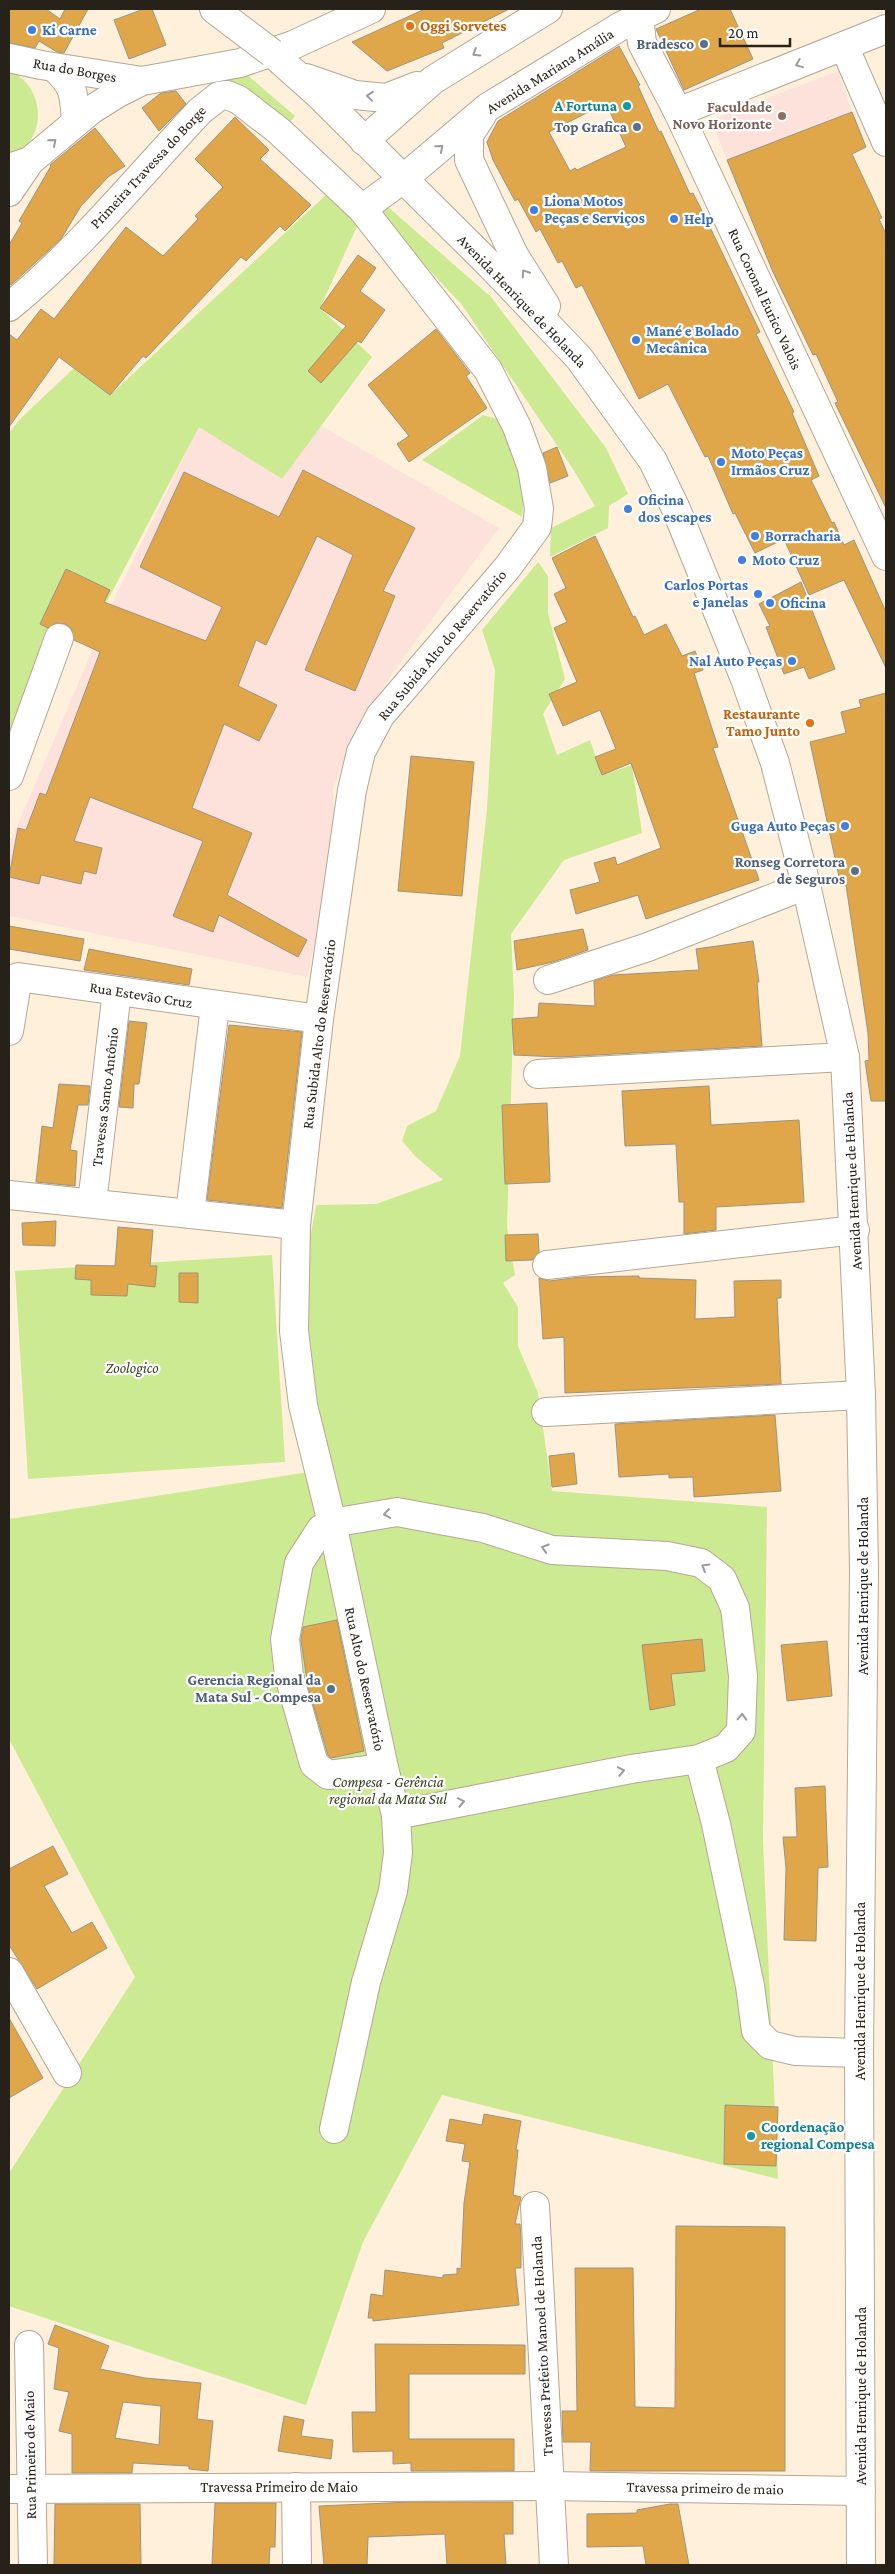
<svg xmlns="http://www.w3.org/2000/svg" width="895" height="2574" viewBox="0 0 895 2574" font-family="'Crimson Pro',serif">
  <rect width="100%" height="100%" fill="#fff0dc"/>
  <g fill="#fce2db">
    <path d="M838,71L852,112L727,160L711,120Z"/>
    <path d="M320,425L499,528L404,657L360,722L333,788L336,849L307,977L9,916V845L116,595L199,426L282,479Z"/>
  </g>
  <g fill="#ccea92">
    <path d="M9,71C46,85 49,143 9,156Z"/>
    <path d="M245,73L295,116L287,126L221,81Z"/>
    <path d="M327,194L359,222L320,308L372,357L282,479L199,427L84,645L52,630L9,743V433L20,419L74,368L110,395Z"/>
    <path d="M387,206L491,297L606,448L628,494L609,506L608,528L550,557L551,528L595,506L573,469L462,305L377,214Z"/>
    <path d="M483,415L501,420C514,454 527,480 522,517L422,460Z"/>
    <path d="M538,562L548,576V613L565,679L543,714L557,755L590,740L602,775L632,765L642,833L564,860L511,934L514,997L507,1227L515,1275L503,1283L518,1307V1346L538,1393L552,1491L767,1507L763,1841L778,2179L442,2095L363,2242L306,2405L9,2306V2173L135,1977L9,1739V1519L309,1472L331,1461L309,1368L304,1273L316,1205L376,1204L443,1180L416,1157L402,1141L407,1126L436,1111L460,1056L487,809L495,670L482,630Z"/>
    <path d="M272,1255L285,1462L28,1479L15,1271Z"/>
  </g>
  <g fill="#e0a74a" stroke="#9f927f" fill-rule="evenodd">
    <path d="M9,9H46L60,19L65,9H88L64,53L57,52L39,41L35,48L9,43Z"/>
    <path d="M144,9H152L166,45L129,59L114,20Z"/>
    <path d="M425,9H509L442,43L444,48L387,71L352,42Z"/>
    <path d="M701,9H730L753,59L684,90L656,29Z"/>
    <path d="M619,46L640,85L638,86L659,132L661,131L690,194L693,193L708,223L760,332L756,334L794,412L792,413L819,476L811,480L832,523L834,522L844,545L854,540L886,612V668L844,580L809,595L784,539L755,553L735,513L733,514L708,456L705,457L668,384L639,399L582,285L576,288L562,261L558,263L540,229L536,232L518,199L515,201L493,160L487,142L498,121ZM606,103L626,147L577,170L575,168L570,171L549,132Z"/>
    <path d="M176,91L186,104L159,131L142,108L161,93Z"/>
    <path d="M852,112L866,147L852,154L882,218L879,219L886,234V508L835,403L838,402L816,354L813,355L773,272L727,160Z"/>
    <path d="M235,117L269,150L260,159L311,205L285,231L280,226L246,261L241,257L146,358L143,356L110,395L59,357L9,427V334L17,340L41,309L54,319L126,227L163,256L198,219L195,216L223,187L195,159Z"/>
    <path d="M95,128L125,166L108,177L81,206L61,239L11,285L9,284V245L22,223L19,221L51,166L50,165Z"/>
    <path d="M358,255L376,268L360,291L385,310L361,343L358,341L321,383L308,371L346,326L320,308Z"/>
    <path d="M436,329L470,373L466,376L487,408L409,462L397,444L409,436L368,385Z"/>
    <path d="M557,447L568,476L550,483L543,453Z"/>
    <path d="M303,470L415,528L383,591L395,596L355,691L305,670L353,555L317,536L266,645L256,640L238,686L277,705L259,741L224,724L192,808L252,833L227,895L307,940L298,957L219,915L213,932L173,916L203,841L90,797L74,841L102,848L96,874L84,871L81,884L41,875L39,884L9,877L18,828L26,830L40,793L46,795L100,652L74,640L71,628L65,624L56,623L48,628L40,624L66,569L110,590L104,602L206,641L222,607L140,567L184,472L279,517Z"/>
    <path d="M595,536L633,617L635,616L644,635L666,624L682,656L695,651L703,670L694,673L718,747L713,748L759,880L646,919L638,895L576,914L570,890L600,882L594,863L615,857L617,865L661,848L631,763L602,775L595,757L616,749L600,710L563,726L549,694L577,682L554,628L567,622L554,594L566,588L552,558Z"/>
    <path d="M801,582L835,669L809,679L804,667L784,674L766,627L770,626L759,604Z"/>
    <path d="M886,693V1101H871L865,1061L869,1060L868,1033L846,885L841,886L810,742L846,733L841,712L861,707L859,700Z"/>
    <path d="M411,756L474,762L462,896L398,891Z"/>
    <path d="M9,926L84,939L80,961L9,949Z"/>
    <path d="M583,929L588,950L553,962L517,970L514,941Z"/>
    <path d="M753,941L759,982H757L762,1046L559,1057L514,1055L512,1019L538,1017L539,1003L595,1006L594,981L613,975L699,970L696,949Z"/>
    <path d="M89,949L192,969L189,985L84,970Z"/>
    <path d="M129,1021L147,1023L139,1084H134L133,1108L119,1107Z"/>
    <path d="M229,1025L302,1032L282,1208L207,1200Z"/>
    <path d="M59,1084L90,1086L88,1105H78L70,1150L77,1151L75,1186L36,1182L42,1126L53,1128Z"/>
    <path d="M709,1086L711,1125L799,1120L804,1202L716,1207V1230L684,1234V1202H679L676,1144L625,1146L622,1091Z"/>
    <path d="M547,1103L550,1182L505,1184L502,1105Z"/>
    <path d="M56,1221L55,1246L23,1245L22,1223Z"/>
    <path d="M118,1227L153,1230L150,1266H157L155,1287L128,1284L127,1296L91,1295V1280L75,1279L76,1265L115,1266Z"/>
    <path d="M538,1234L539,1252L532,1260L506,1261L505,1235Z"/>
    <path d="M179,1273H198V1303L179,1302Z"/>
    <path d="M639,1276V1278L696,1280L695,1319L735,1317L734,1281L781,1280V1298H777L781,1384L565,1393L564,1337L543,1339L539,1278L549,1281L581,1277Z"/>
    <path d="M775,1415L781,1491L694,1497L693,1477L669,1478V1474L619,1477L615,1424Z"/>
    <path d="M574,1453L577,1484L552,1487L549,1456Z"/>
    <path d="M337,1620L364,1751L331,1758L328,1755L308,1687L301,1640L303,1627Z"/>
    <path d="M702,1639L705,1671L671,1674L675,1705L650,1710L642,1645Z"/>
    <path d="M827,1641L832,1696L787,1701L781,1645Z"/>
    <path d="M825,1786L828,1867L818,1868L816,1941L784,1940L786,1868L783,1837H797L795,1788Z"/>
    <path d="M53,1846L68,1874L44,1886L72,1933L92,1922L107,1948L37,1989L9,1945V1869Z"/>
    <path d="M9,2018L43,2078L9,2098Z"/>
    <path d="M725,2105L778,2107L776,2166L724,2164Z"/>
    <path d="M484,2114L521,2121L516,2150H518L513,2195L521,2197L515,2224H520L521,2238V2268H515L519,2305L373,2321V2318H368L371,2294L383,2296L385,2270L443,2278V2275L457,2274V2268L461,2269L464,2203L470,2162L462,2161L465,2144L446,2141L450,2119L482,2125Z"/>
    <path d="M676,2226L785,2227V2471H590L591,2442H563L562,2411H577L575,2268H633L635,2407L675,2408Z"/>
    <path d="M55,2325L109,2346L100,2369L145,2378L201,2383L197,2419L213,2421L208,2471L189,2469V2466L133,2463L132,2473H72V2434L59,2431L69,2392L54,2389L59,2348L48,2344ZM123,2402L161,2406L159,2445L115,2438Z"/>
    <path d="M375,2344L525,2345V2374H409V2439H514V2471H411V2463L393,2464V2451L353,2452L352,2412H376Z"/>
    <path d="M284,2416L304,2420L301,2436L333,2440L331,2459L278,2451Z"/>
    <path d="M411,2502H513V2534H504L506,2565H447L445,2534L368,2537L367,2565H324L319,2506Z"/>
    <path d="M215,2503H276L275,2547H270L269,2565H212Z"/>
    <path d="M55,2504H140L141,2565H54Z"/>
    <path d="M670,2504H678L689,2565H646L643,2546L587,2547V2514L637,2513V2510Z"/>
  </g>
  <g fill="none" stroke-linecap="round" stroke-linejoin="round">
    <g stroke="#b5a793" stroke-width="30">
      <g id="minor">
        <path d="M844,46L886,142"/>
        <path d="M678,112L886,29"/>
        <path d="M9,192L30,161"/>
        <path d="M362,209L403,179"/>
        <path d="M9,307C79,250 138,177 200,111L219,96L227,95L239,100L279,131L362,209L488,370L517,427L532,468L539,509L537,527L507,568L380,716L361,752L352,790L319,1019L296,1225L294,1331L303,1405L332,1523L384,1768L396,1815L398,1853L393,1891L366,1982L334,2129"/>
        <path d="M9,776L59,638"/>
        <path d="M548,980L648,947L806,885"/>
        <path d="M9,1031L18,977L319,1019"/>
        <path d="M538,1074L845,1057"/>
        <path d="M9,1195L296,1225"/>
        <path d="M92,1203L117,991"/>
        <path d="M190,1213L215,1006"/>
        <path d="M547,1265L855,1230"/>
        <path d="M546,1412L861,1395"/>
        <path d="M699,1759L716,1824L750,1986L756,2031L770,2045L795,2051L859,2053"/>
        <path d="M384,1768L328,1775L314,1764L289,1676L285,1639L299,1563L321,1529L332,1523L397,1512L483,1528L552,1550L667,1556L701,1563L722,1579L735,1608L743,1676L741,1731L726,1748L699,1759L631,1769L396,1815"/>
        <path d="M9,1972L67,2073"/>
        <path d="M535,2206L554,2565"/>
        <path d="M29,2345L33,2565"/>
        <path d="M296,2487L297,2565"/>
        <path d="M9,2489L549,2486L861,2491"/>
      </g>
    </g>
    <g stroke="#b5a793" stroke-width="30">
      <g id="major">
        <path d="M214,9L235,25"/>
        <path d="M635,9L639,17L642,43L678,112L886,556"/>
        <path d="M272,53L318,94L491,266L579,358L653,461L676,509L745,679L775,763L806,885L845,1057L861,1395L864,1570L859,2053L861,2565"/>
        <path d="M9,58L41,65L142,81"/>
        <path d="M55,68C75,87 74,95 76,122"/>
        <path d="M306,78L355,95L386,98L417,86"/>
        <path d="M482,115L469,135V160L514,255L546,306"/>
        <path d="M364,141L433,80L548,9"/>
        <path d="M9,168L30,161L91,110L118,93L142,81L240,63L293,45L371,9"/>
        <path d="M403,179L488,107L621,26L656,9"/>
      </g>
    </g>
    <use href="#minor" stroke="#fff" stroke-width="28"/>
    <use href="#major" stroke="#fff" stroke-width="28"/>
    <g stroke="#b5a793" stroke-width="30" stroke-linecap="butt">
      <path id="major-bridge" d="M235,25L272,53"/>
    </g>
    <use href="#major-bridge" stroke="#fff" stroke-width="28"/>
  </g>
  <defs><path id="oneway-chevron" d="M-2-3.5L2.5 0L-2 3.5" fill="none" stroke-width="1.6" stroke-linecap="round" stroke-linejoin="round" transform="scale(1.25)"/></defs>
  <g stroke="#9d9b98">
    <use href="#oneway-chevron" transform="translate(476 53) rotate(148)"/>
    <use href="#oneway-chevron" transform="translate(799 64) rotate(158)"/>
    <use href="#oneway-chevron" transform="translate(370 96) rotate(-174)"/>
    <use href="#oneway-chevron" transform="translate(53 142) rotate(-41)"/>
    <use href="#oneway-chevron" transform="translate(440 148) rotate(-40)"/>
    <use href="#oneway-chevron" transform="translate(525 273) rotate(-123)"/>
    <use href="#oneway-chevron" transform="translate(387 1514) rotate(171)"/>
    <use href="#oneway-chevron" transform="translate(545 1548) rotate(-164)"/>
    <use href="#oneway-chevron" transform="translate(705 1567) rotate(-149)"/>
    <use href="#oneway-chevron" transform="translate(742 1717) rotate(-88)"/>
    <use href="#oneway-chevron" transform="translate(621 1771) rotate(-11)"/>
    <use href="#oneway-chevron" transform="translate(461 1802) rotate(-11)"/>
  </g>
  <g fill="#e8710a" stroke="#fff" stroke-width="2">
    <circle cx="410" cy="26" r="5"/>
    <circle cx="810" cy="723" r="5"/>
  </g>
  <g fill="#3f7fe0" stroke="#fff" stroke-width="2">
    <circle cx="32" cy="30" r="5"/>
    <circle cx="534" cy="210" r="5"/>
    <circle cx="674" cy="219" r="5"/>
    <circle cx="636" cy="340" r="5"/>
    <circle cx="721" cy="462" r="5"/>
    <circle cx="628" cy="509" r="5"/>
    <circle cx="755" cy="536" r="5"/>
    <circle cx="742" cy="560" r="5"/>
    <circle cx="758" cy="594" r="5"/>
    <circle cx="770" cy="603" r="5"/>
    <circle cx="792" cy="661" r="5"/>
    <circle cx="845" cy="826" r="5"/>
  </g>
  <g fill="#5c6f8a" stroke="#fff" stroke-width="2">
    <circle cx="704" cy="44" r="5"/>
    <circle cx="637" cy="127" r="5"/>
    <circle cx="855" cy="871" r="5"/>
    <circle cx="331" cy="1689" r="5"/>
  </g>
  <g fill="#0f9aa8" stroke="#fff" stroke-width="2">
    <circle cx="627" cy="106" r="5"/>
    <circle cx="751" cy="2136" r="5"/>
  </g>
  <circle fill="#8d6e63" stroke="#fff" stroke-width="2" cx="782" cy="116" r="5"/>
  <g text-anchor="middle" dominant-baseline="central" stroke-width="4.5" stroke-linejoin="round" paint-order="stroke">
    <g font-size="15" font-weight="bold" fill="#c56008" stroke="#fff" text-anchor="start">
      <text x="420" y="26">Oggi Sorvetes</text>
      <text x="800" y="714" text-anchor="end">Restaurante<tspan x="800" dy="17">Tamo Junto</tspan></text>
    </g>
    <g font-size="15" font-weight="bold" fill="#366cbe" stroke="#fff" text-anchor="start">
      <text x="42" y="30">Ki Carne</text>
      <text x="544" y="201">Liona Motos<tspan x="544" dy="17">Peças e Serviços</tspan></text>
      <text x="684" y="219">Help</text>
      <text x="646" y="331">Mané e Bolado<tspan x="646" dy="17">Mecânica</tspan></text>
      <text x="731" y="453">Moto Peças<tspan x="731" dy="17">Irmãos Cruz</tspan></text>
      <text x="638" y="500">Oficina<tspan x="638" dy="17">dos escapes</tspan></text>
      <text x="765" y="536">Borracharia</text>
      <text x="752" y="560">Moto Cruz</text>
      <text x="748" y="585" text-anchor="end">Carlos Portas<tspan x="748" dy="17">e Janelas</tspan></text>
      <text x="780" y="603">Oficina</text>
      <text x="782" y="661" text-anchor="end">Nal Auto Peças</text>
      <text x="835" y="826" text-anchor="end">Guga Auto Peças</text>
    </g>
    <g font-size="15" font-weight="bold" fill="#4e5e75" stroke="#fff" text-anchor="end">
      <text x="694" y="44">Bradesco</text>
      <text x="627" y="127">Top Grafica</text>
      <text x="845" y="862">Ronseg Corretora<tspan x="845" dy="17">de Seguros</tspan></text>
      <text x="321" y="1680">Gerencia Regional da<tspan x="321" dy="17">Mata Sul - Compesa</tspan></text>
    </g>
    <g font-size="15" fill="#262119" stroke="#fff">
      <text transform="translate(75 70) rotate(10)">Rua do Borges</text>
      <text transform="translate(550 71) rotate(-32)">Avenida Mariana Amália</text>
      <text transform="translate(148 167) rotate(-47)">Primeira Travessa do Borge</text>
      <text transform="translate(765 299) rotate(65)">Rua Coronal Eurico Valois</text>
      <text transform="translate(522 301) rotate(46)">Avenida Henrique de Holanda</text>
      <text transform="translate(442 645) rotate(-50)">Rua Subida Alto do Reservatório</text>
      <text transform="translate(141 995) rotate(9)">Rua Estevão Cruz</text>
      <text transform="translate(319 1034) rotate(-83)">Rua Subida Alto do Reservatório</text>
      <text transform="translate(105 1097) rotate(-83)">Travessa Santo Antônio</text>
      <text transform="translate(852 1181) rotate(-93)">Avenida Henrique de Holanda</text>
      <text transform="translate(863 1586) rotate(-90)">Avenida Henrique de Holanda</text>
      <text transform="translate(365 1679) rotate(78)">Rua Alto do Reservatório</text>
      <text transform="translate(860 1991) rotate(-90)">Avenida Henrique de Holanda</text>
      <text transform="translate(542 2346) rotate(-93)">Travessa Prefeito Manoel de Holanda</text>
      <text transform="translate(861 2396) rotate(-90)">Avenida Henrique de Holanda</text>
      <text transform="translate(30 2455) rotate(-91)">Rua Primeiro de Maio</text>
      <text x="279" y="2487">Travessa Primeiro de Maio</text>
      <text transform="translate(705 2488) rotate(1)">Travessa primeiro de maio</text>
    </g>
    <g font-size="15" font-weight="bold" fill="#0d838f" stroke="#fff" text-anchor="end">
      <text x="617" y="106">A Fortuna</text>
      <text x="761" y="2127" text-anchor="start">Coordenação<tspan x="761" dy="17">regional Compesa</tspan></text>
    </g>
    <g font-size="15" font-weight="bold" fill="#785e54" stroke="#fff" text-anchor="end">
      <text x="772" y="107">Faculdade<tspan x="772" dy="17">Novo Horizonte</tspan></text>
    </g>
    <g font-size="15" font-style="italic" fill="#344019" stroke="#fff">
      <text x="132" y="1368">Zoologico</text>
      <text x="388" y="1782">Compesa - Gerência<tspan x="388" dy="17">regional da Mata Sul</tspan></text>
    </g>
  </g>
  <rect width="895" height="2574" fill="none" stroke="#262119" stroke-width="20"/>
  <path d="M720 38v8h70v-8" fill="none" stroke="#262119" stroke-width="2.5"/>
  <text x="728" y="38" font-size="15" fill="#262119" stroke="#ffffff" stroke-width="4" paint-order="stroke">20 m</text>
</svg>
